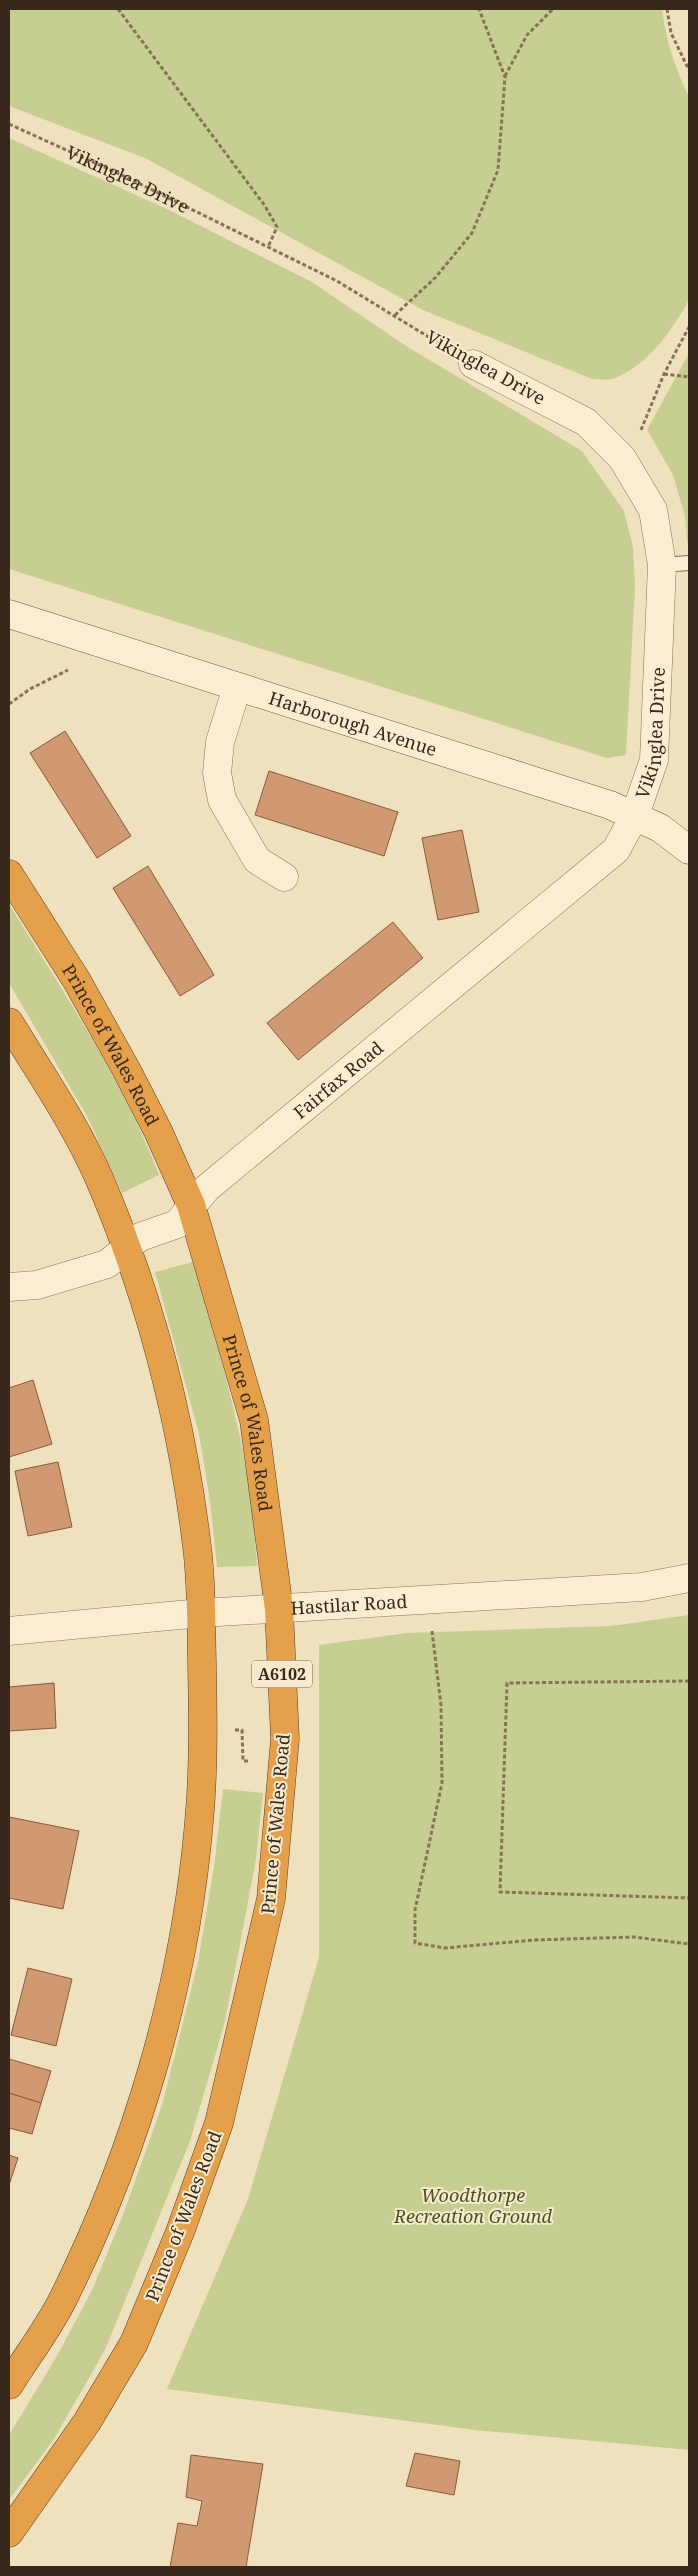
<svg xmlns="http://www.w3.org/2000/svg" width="698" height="2576" viewBox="0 0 698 2576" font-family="'Noto Serif',serif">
  <rect width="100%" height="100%" fill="#f0e1be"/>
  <g fill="#c7ce92">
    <path d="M9,9H662C666,41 675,68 689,97V300C673,329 648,365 615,378C609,381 599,379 592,379L423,310L147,159L9,106Z"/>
    <path d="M9,138L167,209L312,282L406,346L582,451L624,511L633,547L635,586L626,755L607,758L9,569Z"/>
    <path d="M689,353V543H687L685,516L673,475L647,430Z"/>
    <path d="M9,904C63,992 122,1078 159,1175L122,1193L87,1116L9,983Z"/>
    <path d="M193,1262C215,1338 239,1415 250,1494C254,1518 255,1542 257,1566L217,1567L210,1501L199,1434L155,1272Z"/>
    <path d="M689,1615V2450L475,2430L167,2389L248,2199L319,1957V1645L407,1633L611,1626Z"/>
    <path d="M223,1789L263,1793L256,1859L235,1971L224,2025L190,2141L105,2350L54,2439L9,2500V2435L57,2356L92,2290L123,2215L163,2102L198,1962L214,1867Z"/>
  </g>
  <g fill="#d09972" stroke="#895a3b">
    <path d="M65,731L131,836L97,858L30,753Z"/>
    <path d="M269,771L398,812L384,856L255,815Z"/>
    <path d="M462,830L479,912L438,920L422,838Z"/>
    <path d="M148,866L214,975L180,996L113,888Z"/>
    <path d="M393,922L423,958L298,1060L267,1023Z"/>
    <path d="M33,1380L52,1444L9,1457V1388Z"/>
    <path d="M58,1462L72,1527L28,1536L15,1471Z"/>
    <path d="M54,1683L56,1728L9,1731V1687Z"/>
    <path d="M9,1817L79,1831L63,1909L9,1898Z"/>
    <path d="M28,1968L72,1979L56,2046L11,2035Z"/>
    <path d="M9,2059L51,2071L41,2103L9,2093Z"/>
    <path d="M9,2093L41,2103L32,2134L9,2128Z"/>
    <path d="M9,2155L18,2158L9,2185Z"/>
    <path d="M415,2453L460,2461L454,2495L406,2486Z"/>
    <path d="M191,2455L263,2464L246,2567H170L178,2523L197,2526L202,2501L186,2497Z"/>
  </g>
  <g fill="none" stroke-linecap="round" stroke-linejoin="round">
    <g stroke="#897156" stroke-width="16">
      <path id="lane" d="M662,565L689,563"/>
    </g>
    <g stroke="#897156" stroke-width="29">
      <g id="street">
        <path d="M237,687L220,742L217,773L222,800L257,860L284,877"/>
        <path id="s2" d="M9,1287L37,1285L107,1264L140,1237L177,1224L207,1188L616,850L635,815L654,760L662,565L653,510L622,458L586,422L473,364"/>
        <path id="s3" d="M9,1631L201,1613L642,1587L689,1578"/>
      </g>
    </g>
    <g stroke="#6b523a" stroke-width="29">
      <g id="secondary">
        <path id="s4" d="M9,614L610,805L660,828L689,850"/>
      </g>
    </g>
    <g stroke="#563f2b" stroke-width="29">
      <g id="highway">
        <path id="s5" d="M9,874L77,981L126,1069L158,1131L191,1205L254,1420L279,1609L285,1739L271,1899L219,2123L180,2232L134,2343L87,2422L9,2533"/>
        <path d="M9,1022C40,1073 75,1123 99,1178C149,1294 182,1421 197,1547C202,1585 201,1625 202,1663C203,1716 204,1769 199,1822C185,1986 136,2152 63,2299C48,2329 27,2356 9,2385"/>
      </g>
    </g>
    <g stroke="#897156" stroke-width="3" stroke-dasharray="4 2.5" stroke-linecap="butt">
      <path d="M118,9L265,206L277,227L268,247"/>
      <path d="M667,9L671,33L689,70"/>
      <path d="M505,76L527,35L553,9"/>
      <path id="s1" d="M9,124L128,178L337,281L445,347"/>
      <path d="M395,315L435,278L472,233L498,170L505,77L479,9"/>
      <path d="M664,374L689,377"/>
      <path d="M641,430L664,374L689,327"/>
      <path d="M9,704L30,689L68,670"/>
      <path d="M432,1631L441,1705L442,1783L415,1910V1943L445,1948L534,1940L634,1937L689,1944"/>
      <path d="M689,1681L507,1683L500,1892L689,1898"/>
      <path d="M235,1730H242L243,1761H250"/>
    </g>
    <use href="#lane" stroke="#faeed2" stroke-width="14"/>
    <use href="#street" stroke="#faeed2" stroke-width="28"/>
    <use href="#secondary" stroke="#faeed2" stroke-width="28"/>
    <use href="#highway" stroke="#e4a04a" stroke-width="28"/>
  </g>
  <g text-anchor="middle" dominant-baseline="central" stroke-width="4" stroke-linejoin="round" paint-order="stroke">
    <rect fill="#f7ebce" stroke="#716351" stroke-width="1" x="252" y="1660.5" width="60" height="27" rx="4"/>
    <g font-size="16" font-weight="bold" fill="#38291c">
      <text x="282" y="1674">A6102</text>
    </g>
    <g font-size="18" fill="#38291c" stroke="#f7ebce">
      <text stroke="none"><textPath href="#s1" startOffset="131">Vikinglea Drive</textPath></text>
      <text transform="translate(486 367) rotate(29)">Vikinglea Drive</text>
      <text stroke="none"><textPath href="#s4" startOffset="361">Harborough Avenue</textPath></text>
      <text stroke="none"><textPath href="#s2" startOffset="885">Vikinglea Drive</textPath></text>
      <text stroke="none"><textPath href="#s5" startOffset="199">Prince of Wales Road</textPath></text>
      <text stroke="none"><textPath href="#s2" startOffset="400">Fairfax Road</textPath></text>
      <text stroke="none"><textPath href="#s5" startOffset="604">Prince of Wales Road</textPath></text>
      <text stroke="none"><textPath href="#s3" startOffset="341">Hastilar Road</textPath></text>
      <text transform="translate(275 1824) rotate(-85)">Prince of Wales Road</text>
      <text transform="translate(183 2216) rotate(-69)">Prince of Wales Road</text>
    </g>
    <g font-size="18" font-style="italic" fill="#485521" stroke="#f7ebce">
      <text x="473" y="2195">Woodthorpe<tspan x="473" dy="21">Recreation Ground</tspan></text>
    </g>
  </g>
  <rect width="698" height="2576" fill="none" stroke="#38291c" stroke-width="20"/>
</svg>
